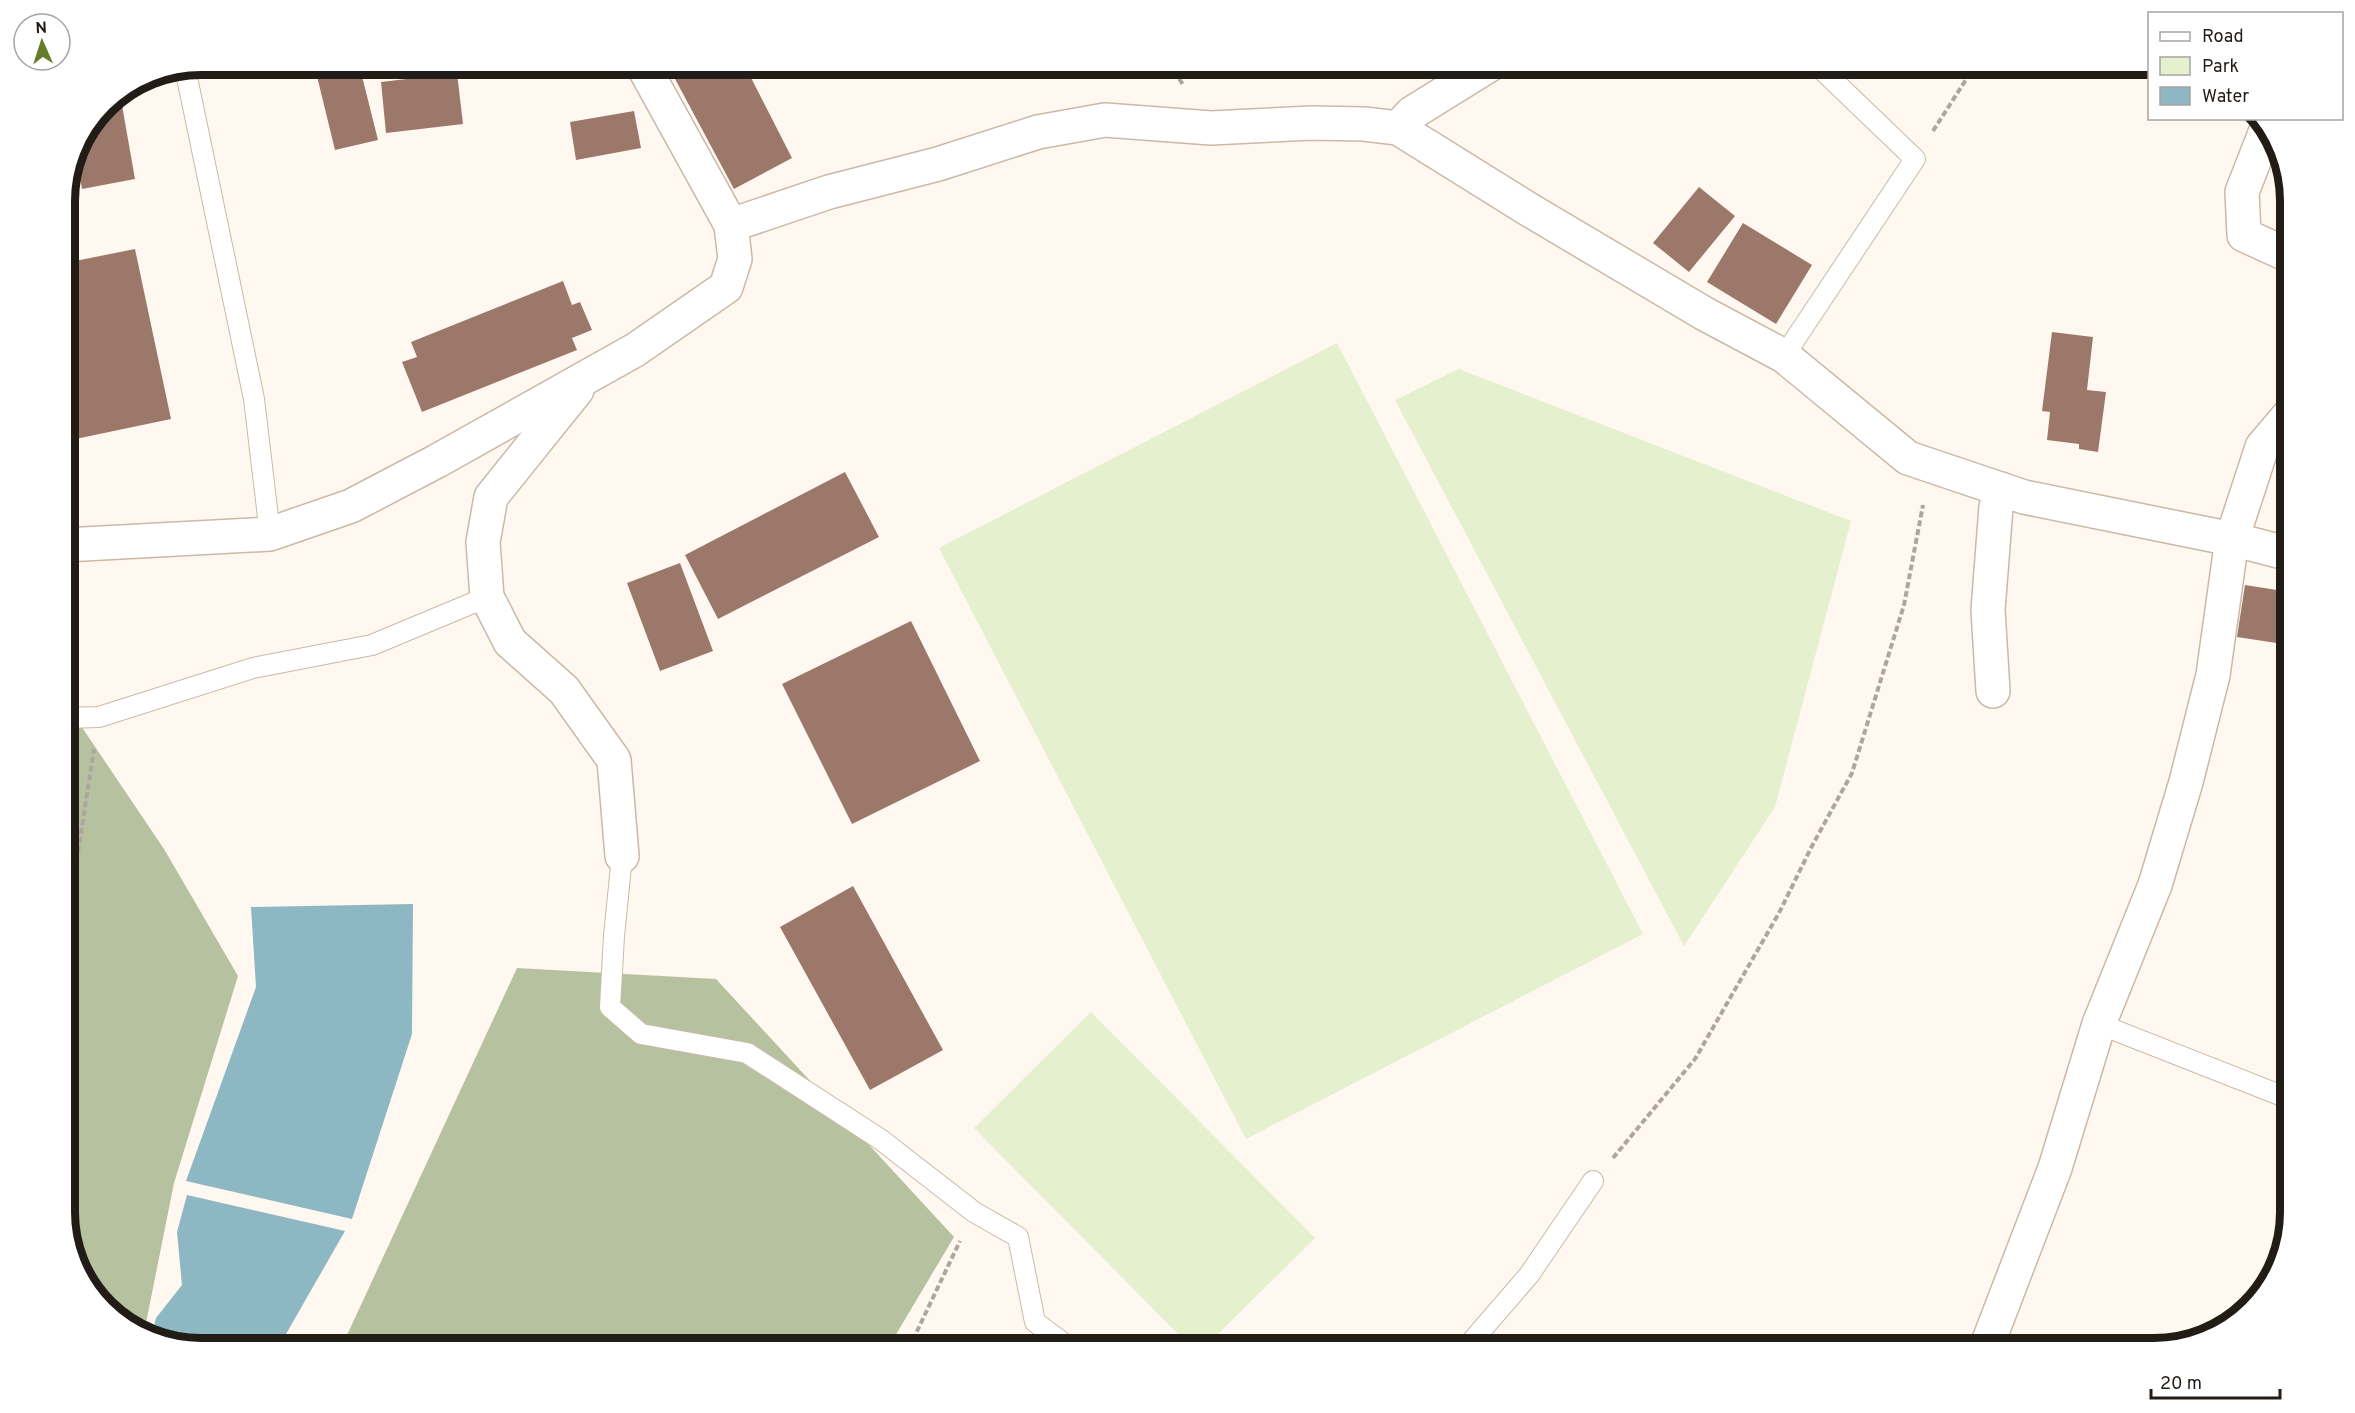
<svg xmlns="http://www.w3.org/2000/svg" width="2355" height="1413" viewBox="0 0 2355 1413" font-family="Overpass,sans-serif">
  <rect width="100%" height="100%" fill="#fff8f0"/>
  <g fill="#e4f0ce">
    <path d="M1337,343L1643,934L1246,1139L939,548Z"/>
    <path d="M1459,369L1851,521L1775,807L1684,946L1395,400Z"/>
    <path d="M1091,1012L1315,1238L1204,1348H1192L974,1128Z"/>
  </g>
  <g fill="#b6c29f">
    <path d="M65,692L75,717L164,849L238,976L174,1183L144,1333L133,1330L83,1280L65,1220Z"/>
    <path d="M517,968L716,979L954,1237L888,1348H341Z"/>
  </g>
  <g fill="#8cb7c3">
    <path d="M413,904L412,1034L352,1219L186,1181L256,987L251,907Z"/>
    <path d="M187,1195L345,1231L278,1348H201L152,1335L156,1318L182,1285L177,1232Z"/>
  </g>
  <g fill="#9c786b">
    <path d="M314,64H359L378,140L335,150Z"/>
    <path d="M667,64H744L792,158L734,189Z"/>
    <path d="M457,73L463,124L386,133L381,82Z"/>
    <path d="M120,94L135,179L82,189L75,148L105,104Z"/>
    <path d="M634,111L641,148L576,160L570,122Z"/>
    <path d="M1699,187L1735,216L1689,272L1653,243Z"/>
    <path d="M1743,223L1812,265L1776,324L1707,282Z"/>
    <path d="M135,249L171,419L66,441L65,263Z"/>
    <path d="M563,281L572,305L580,302L592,330L572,338L577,350L422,412L402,362L417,357L411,342Z"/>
    <path d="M2052,332L2093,337L2087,390L2106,392L2098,452L2079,449V444L2047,440L2050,412L2042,411Z"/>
    <path d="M845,472L879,537L718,619L685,555Z"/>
    <path d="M680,563L713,651L660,671L627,583Z"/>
    <path d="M2245,585L2290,592V645L2237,637Z"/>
    <path d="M911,621L980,761L852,824L782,684Z"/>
    <path d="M853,886L943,1050L870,1090L780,927Z"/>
  </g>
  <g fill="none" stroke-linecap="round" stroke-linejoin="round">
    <g stroke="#cab9a7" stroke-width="22">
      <g id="service">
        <path d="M185,68L254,399L270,534"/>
        <path d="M1784,356L1915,159L1816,64"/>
        <path d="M65,718L99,717L253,668L372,645L487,597"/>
        <path d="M622,856L614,936L610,1007L641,1034L747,1053L880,1139L974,1212L1018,1237L1035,1322L1070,1348"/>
        <path d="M2099,1024L2290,1099"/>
        <path d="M1466,1348L1529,1275L1593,1181"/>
      </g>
    </g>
    <g stroke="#cab9a7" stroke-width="36">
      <g id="minor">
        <path d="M1398,128L1412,113L1491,64"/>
        <path d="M2267,128L2242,192L2244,235L2290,256"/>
        <path d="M731,225L829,192L938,164L1038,132L1105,120L1211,128L1312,123L1364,124L1398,128L1528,209L1705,314L1784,356L1908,458L2024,497L2232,539L2290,554"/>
        <path d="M577,390L491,497L483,542L487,597L510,642L564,690L614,760L622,856"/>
        <path d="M65,545L270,534L351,506L437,461L635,350L726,287L735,259L731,225L642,64"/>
        <path d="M1993,691L1988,610L1996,507L2001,489"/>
        <path d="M1986,1348L2055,1168L2099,1024L2155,885L2186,782L2213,675L2232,539L2262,447L2290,414"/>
      </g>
    </g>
    <g stroke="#ada69f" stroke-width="4" stroke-dasharray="6 3" stroke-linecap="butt">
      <path d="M1169,64L1184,86"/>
      <path d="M1933,131L1976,64"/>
      <path d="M65,885L77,859L94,749"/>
      <path d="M1613,1158L1695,1059L1779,913L1812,846L1852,773L1904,605L1923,505"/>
      <path d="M909,1348L960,1241"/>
    </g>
    <use href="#service" stroke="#fff" stroke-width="20"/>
    <use href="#minor" stroke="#fff" stroke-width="33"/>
  </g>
  <path d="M0 0H2355V1413H0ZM201 75H2154A126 126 0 0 1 2280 201V1212A126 126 0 0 1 2154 1338H201A126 126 0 0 1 75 1212V201A126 126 0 0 1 201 75Z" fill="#fff" fill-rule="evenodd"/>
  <path fill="none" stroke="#221c16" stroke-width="8" d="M201 75H2154A126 126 0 0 1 2280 201V1212A126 126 0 0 1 2154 1338H201A126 126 0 0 1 75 1212V201A126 126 0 0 1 201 75Z"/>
  <rect x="2148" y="12" width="195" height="108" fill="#ffffff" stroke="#a7a4a2" stroke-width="1.5"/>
  <rect x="2160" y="32" width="30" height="9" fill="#ffffff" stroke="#a7a4a2" stroke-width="1.5"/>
  <text x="2202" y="42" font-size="18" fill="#221c16">Road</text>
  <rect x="2160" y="57" width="30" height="18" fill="#e4f0ce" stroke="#a7a4a2" stroke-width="1.5"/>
  <text x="2202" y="72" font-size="18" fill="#221c16">Park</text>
  <rect x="2160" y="87" width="30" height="18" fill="#8cb7c3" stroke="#a7a4a2" stroke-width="1.5"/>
  <text x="2202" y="102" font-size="18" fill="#221c16">Water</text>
  <g transform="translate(42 42) rotate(357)"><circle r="28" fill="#ffffff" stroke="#a7a4a2" stroke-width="1.5"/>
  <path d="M0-4.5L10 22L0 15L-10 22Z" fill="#667b2c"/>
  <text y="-9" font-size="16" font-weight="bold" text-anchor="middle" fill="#221c16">N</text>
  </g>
  <path d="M2151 1389v9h129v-9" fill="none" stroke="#221c16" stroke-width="3"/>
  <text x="2160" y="1389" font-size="18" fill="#221c16" stroke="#ffffff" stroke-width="4.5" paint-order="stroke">20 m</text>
</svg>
